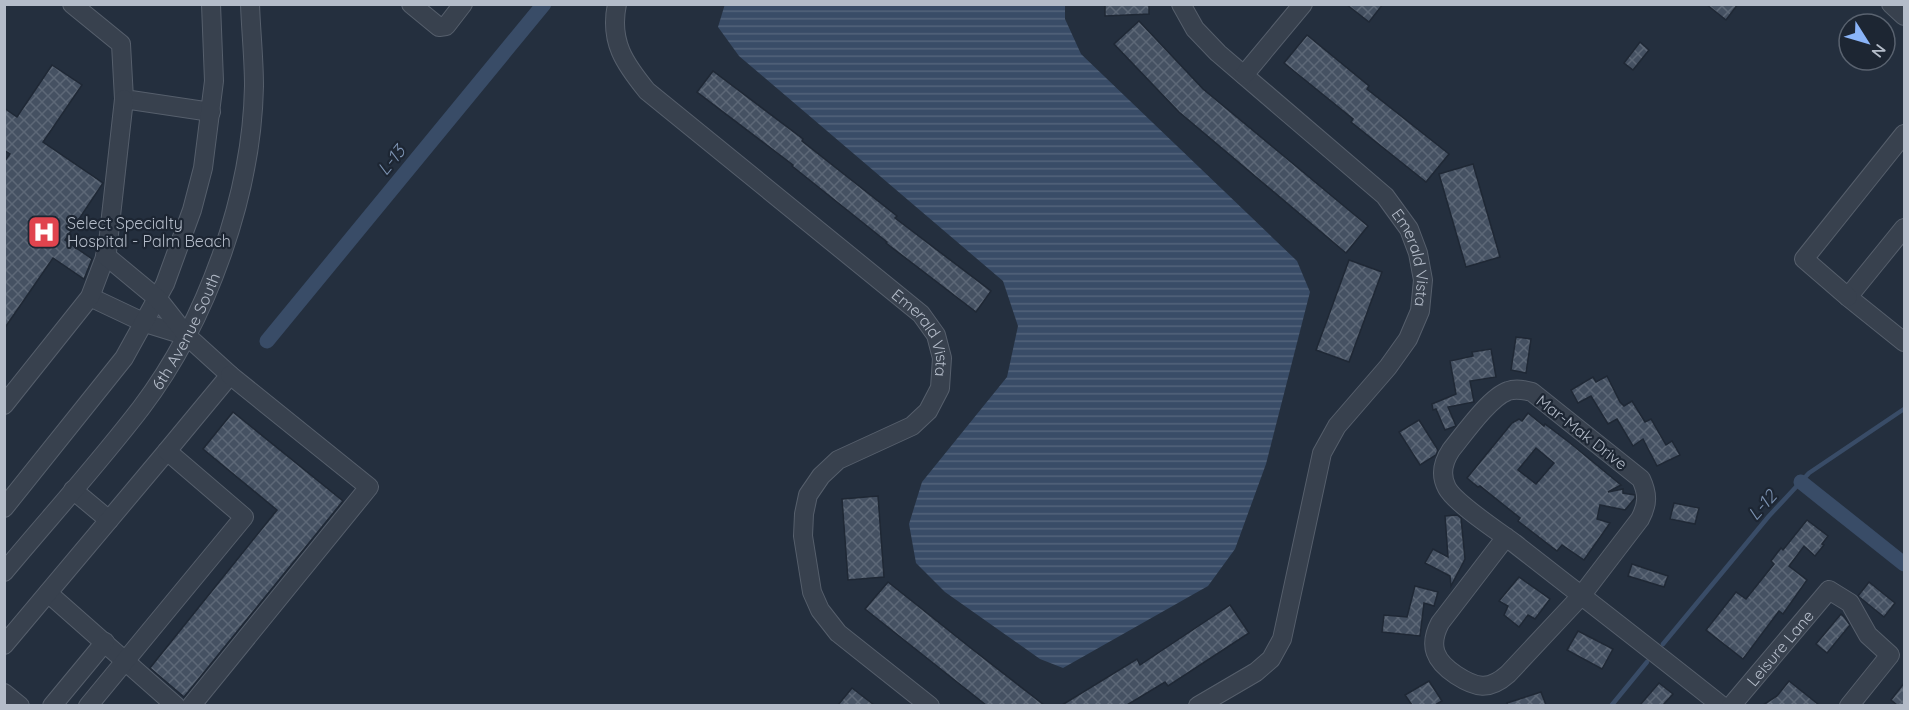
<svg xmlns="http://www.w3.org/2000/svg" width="1909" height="710" viewBox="0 0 1909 710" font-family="Quicksand,sans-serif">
  <defs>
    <pattern id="water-rules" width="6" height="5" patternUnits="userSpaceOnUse" patternTransform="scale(1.5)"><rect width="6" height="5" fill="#394c67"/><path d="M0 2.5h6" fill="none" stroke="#53647b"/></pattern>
    <pattern id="building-cross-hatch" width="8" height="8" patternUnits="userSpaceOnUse" patternTransform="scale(1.5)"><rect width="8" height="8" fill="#455162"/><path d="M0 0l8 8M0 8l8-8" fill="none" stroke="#5d6877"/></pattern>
  </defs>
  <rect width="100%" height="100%" fill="#242f3e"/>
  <path fill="url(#water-rules)" d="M725,4L1065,5V19L1081,54L1297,261L1310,292L1266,464L1235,549L1208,586L1063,668L1040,659L945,592L916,563L909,524L922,482L1007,377L1018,326L1003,281L739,56L718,27Z"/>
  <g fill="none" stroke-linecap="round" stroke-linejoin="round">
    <g stroke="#394c67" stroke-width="4.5">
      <path d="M1663,644L1769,516L1809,473L1904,409"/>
      <path d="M1611,706L1647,662"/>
    </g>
    <g stroke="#394c67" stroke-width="15">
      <path d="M267,341L544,4"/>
      <path d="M1801,482L1904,564"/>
    </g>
  </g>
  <g fill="url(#building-cross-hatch)" stroke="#1f2835" stroke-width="1.5" fill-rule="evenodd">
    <path d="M1105,4H1149V14L1105,16Z"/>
    <path d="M1346,4H1383L1369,22Z"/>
    <path d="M1706,4H1738L1726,20Z"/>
    <path d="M1139,21L1203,89L1368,226L1346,253L1179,112L1114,44Z"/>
    <path d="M1307,35L1369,86L1367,89L1449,154L1426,182L1351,122L1353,119L1284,63Z"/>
    <path d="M1640,42L1649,50L1633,70L1624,63Z"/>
    <path d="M52,65L82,85L43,142L103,183L65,240L92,259L84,279L53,258L4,329V162L10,154L4,150V108L17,117Z"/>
    <path d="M713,71L803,139L802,141L897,216L895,218L991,291L976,312L886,243L887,242L792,166L793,165L697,92Z"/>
    <path d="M1473,164L1500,257L1466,267L1439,174Z"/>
    <path d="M1349,260L1382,272L1349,362L1316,350Z"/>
    <path d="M1516,337L1531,339L1526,373L1511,370Z"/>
    <path d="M1491,349L1496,377L1470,381L1474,402L1448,407L1456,426L1445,430L1436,409L1433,410L1432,404L1456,394L1450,361L1473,356L1472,352Z"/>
    <path d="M1607,376L1620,402L1624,406L1632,401L1645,422L1651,419L1666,445L1672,441L1680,455L1657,466L1643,439L1633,446L1617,419L1608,424L1591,396L1578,403L1571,390L1593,377L1596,382Z"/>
    <path d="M233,412L343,501L184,697L150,668L277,510L203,449Z"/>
    <path d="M1528,413L1544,426L1545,424L1570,443L1621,485L1608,492L1623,489V493L1635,495V498L1625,510L1600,505L1597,519L1610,523L1584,560L1562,545L1557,551L1518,521L1520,518L1480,486L1478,487L1467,478L1512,423L1519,419L1522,421ZM1536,448L1554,463L1536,484L1518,470Z"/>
    <path d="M1419,420L1438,450L1436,455L1420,465L1399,432Z"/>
    <path d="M878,496L884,577L848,580L842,499Z"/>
    <path d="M1674,503L1699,508L1695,524L1670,519Z"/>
    <path d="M1457,515L1461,518L1465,559L1451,586L1450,576L1425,563L1433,549L1448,557L1445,516Z"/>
    <path d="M1807,520L1828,536L1822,544L1824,545L1815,556L1804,546L1789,566L1807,580L1783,614L1779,611L1743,659L1706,630L1736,592L1746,599L1774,564L1771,561L1781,548L1783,550Z"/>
    <path d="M1632,564L1668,576L1664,587L1628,576Z"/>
    <path d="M1519,577L1550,599L1535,619L1528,615L1519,627L1504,615L1508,606L1499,601Z"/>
    <path d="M888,582L972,649L1044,705H986L865,609Z"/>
    <path d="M1869,582L1895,603L1884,617L1858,596Z"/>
    <path d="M1415,586L1438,592L1434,606L1424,603L1420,636L1382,632L1384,615L1407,617Z"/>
    <path d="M1230,605L1249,633L1168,686L1165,682L1127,705H1062L1137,659L1140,665Z"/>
    <path d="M1841,614L1845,618L1850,625L1827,653L1816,644Z"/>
    <path d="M1578,631L1613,649L1602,669L1567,650Z"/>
    <path d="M1429,681L1442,701L1435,705H1412L1405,695Z"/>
    <path d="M1789,681L1819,705H1763L1777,696Z"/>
    <path d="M1905,682V705H1897L1891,700Z"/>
    <path d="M1659,683L1673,694L1663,705H1640Z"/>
    <path d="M852,688L874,705H838Z"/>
    <path d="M1541,692L1546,705H1508L1507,703Z"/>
  </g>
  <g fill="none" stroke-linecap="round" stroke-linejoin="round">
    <g stroke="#565f6c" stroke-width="20">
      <g id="minor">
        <path d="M72,4L121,44L124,99L211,112"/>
        <path d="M411,4L439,27L446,26L463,4"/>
        <path id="s1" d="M617,4C609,42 625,64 647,91L921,314L936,335L942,358L940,388L928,411L912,426L838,460L821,476L808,495L804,514L803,536L812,592L820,610L838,633L930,706"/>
        <path id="s2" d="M1181,4L1195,29L1218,53L1385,196L1409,229L1418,253L1423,280L1420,311L1408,339L1388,367L1337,426L1322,453L1282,639L1271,659L1256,672L1198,706"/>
        <path d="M1891,4L1904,16"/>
        <path d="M1244,75L1303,4"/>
        <path d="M1904,228L1848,297L1904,342"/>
        <path d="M90,297L145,323L187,336"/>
        <path d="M1848,297L1804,259L1904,134"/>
        <path d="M4,405L90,297L107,252L124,99"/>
        <path d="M73,490L109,520"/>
        <path d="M4,508L124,358L165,284L192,210L203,168L214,81L211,4"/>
        <path d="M1506,537L1440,623C1428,646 1435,661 1456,675C1476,688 1489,691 1508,674L1581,596L1640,519C1648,504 1648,494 1641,479L1532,392C1524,390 1516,388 1508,391C1490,397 1464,434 1451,450C1443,462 1440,475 1447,488C1455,503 1499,532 1514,543C1583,597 1653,651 1722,706"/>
        <path id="s3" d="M4,572C50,517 98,464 141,408C207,321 252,195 254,86C254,59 251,32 250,4"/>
        <path d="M48,593L176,706"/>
        <path d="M4,645L167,451"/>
        <path d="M4,693L20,706"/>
        <path d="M52,706L105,642"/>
        <path d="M88,706L244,517L167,451L230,375L187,336L158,299L105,255"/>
        <path d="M191,706L369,487L230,375"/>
        <path id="s4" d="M1731,706L1829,590L1850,603L1868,635L1890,655L1849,706"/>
      </g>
    </g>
    <use href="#minor" stroke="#38414e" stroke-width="18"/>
  </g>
  <defs>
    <g id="hospital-square" transform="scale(1.725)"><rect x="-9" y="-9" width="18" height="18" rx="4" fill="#e0444e" stroke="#1d2633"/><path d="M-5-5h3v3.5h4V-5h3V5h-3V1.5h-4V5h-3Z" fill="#fff"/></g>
  </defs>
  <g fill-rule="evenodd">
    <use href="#hospital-square" x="44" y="232"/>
  </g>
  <g text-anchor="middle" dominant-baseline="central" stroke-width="4.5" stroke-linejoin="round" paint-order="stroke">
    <g font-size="16" fill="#b4bcc9" stroke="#1d2633" text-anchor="start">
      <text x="67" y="223">Select Specialty<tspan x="67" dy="18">Hospital - Palm Beach</tspan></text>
    </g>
    <g font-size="16" fill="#b4bcc9" stroke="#1d2633">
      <text stroke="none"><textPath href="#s2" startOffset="351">Emerald Vista</textPath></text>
      <text stroke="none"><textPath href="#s3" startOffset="303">6th Avenue South</textPath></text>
      <text stroke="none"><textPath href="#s1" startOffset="466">Emerald Vista</textPath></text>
      <text transform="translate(1582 432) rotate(38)">Mar-Mak Drive</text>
      <text stroke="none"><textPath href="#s4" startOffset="76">Leisure Lane</textPath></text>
    </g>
    <g font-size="18" font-style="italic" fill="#7c92b1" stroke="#1d2633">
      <text transform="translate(391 160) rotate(-51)">L-13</text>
      <text transform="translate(1762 505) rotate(-48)">L-12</text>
    </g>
  </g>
  <rect width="1909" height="710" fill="none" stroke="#b4bcc9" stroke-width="12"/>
  <g transform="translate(1867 42) rotate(127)"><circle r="28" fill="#1d2633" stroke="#59626f" stroke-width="1.5"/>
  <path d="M0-4.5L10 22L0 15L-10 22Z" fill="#8ab4f8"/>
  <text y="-9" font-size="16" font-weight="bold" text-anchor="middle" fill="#b4bcc9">N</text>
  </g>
</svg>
